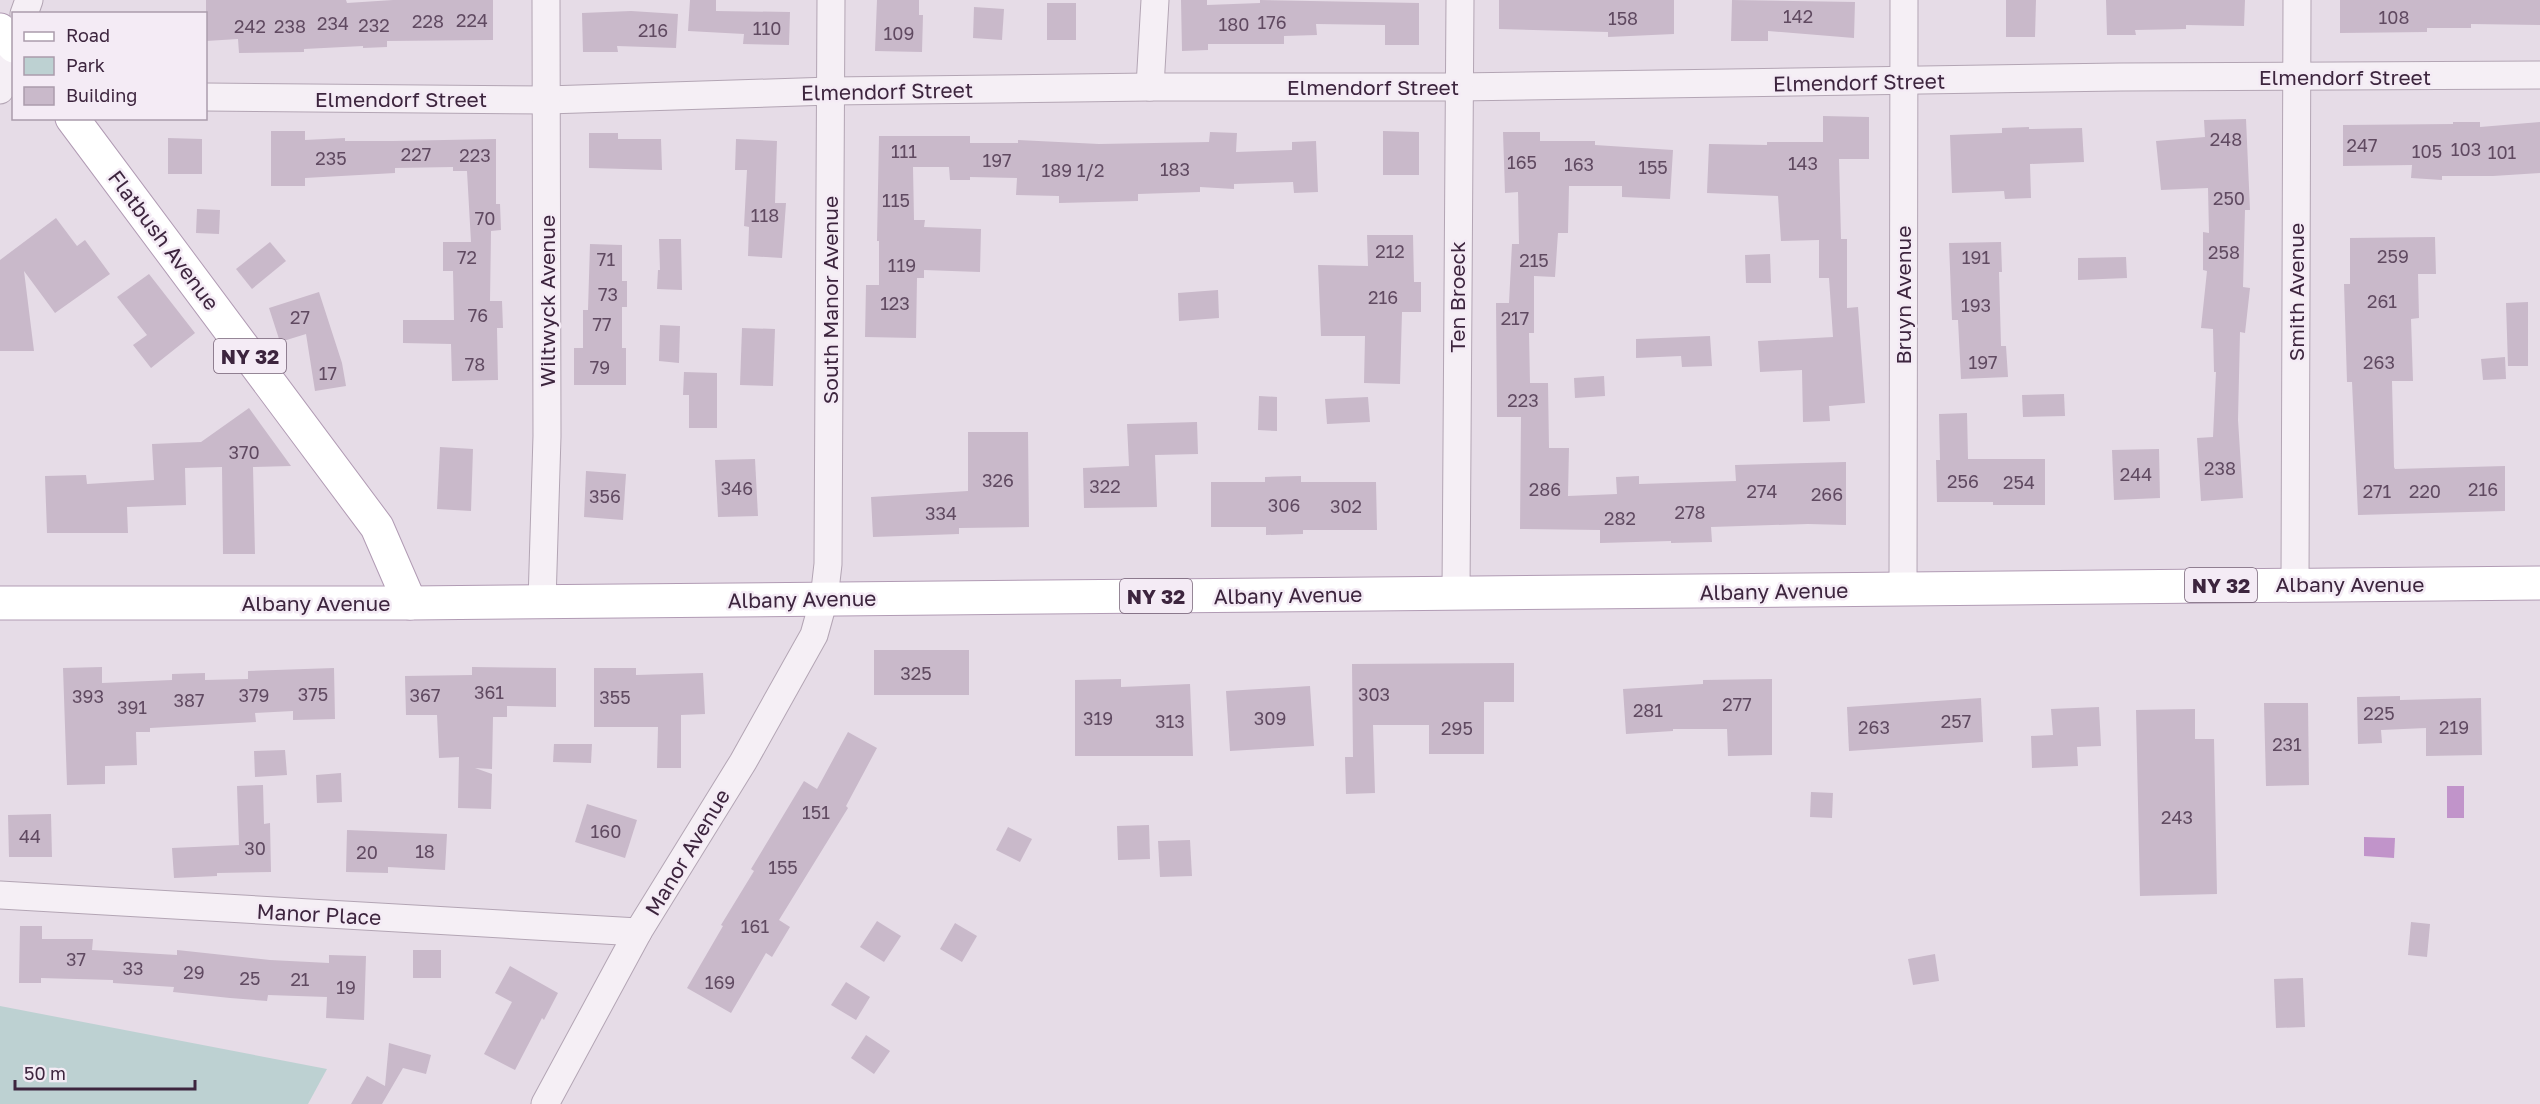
<svg xmlns="http://www.w3.org/2000/svg" width="2540" height="1104" viewBox="0 0 2540 1104" font-family="'Golos Text',sans-serif">
  <rect width="100%" height="100%" fill="#e6dce7"/>
  <path fill="#bdd1d2" d="M0,1006L327,1069L308,1104H0Z"/>
  <g fill="#c194ca">
    <rect x="2447" y="786" width="17" height="32"/>
    <path d="M2364,837L2395,838L2394,858L2364,856Z"/>
  </g>
  <g fill="#c9b9ca">
    <path d="M206,0H346L347,3L393,0H493V40L387,41V47L363,48V46L304,49V52L239,53L238,39L206,41Z"/>
    <path d="M690,0H716V11L790,12L789,45L743,44L744,34L688,31Z"/>
    <path d="M877,0H919V15H923L922,52L875,51Z"/>
    <path d="M1181,0H1207V5L1260,3V0L1419,3V45H1385V25L1316,24L1317,35L1284,36V44H1208V50L1182,51Z"/>
    <path d="M1499,0H1674V34L1608,37V32L1499,29Z"/>
    <path d="M1732,0L1855,2L1854,38L1768,31V41H1731Z"/>
    <path d="M2006,0H2036L2035,37H2006Z"/>
    <path d="M2106,0H2245L2244,26L2186,25V29L2135,30L2136,35H2107Z"/>
    <path d="M2340,0H2540V25L2471,24V28H2427V32L2340,33Z"/>
    <rect x="1047" y="3" width="29" height="37"/>
    <path d="M974,7L1004,9L1002,40L973,38Z"/>
    <path d="M631,11L678,14L676,48L617,46L618,52H583L582,13Z"/>
    <path d="M1823,116L1869,117V159H1839L1841,239H1847V308L1858,307L1865,403L1829,406L1830,421L1803,422L1802,370L1760,372L1758,341L1833,337L1829,278H1819V240L1781,241L1778,196L1707,193L1709,144L1767,145V142H1823Z"/>
    <path d="M2246,119L2250,210H2245L2243,287L2250,288L2245,333L2240,332L2238,420L2243,498L2201,501L2197,438L2213,437L2216,372H2214L2213,329L2201,328L2207,271L2203,270V232L2209,233L2208,188L2161,190L2156,141L2205,137L2204,120Z"/>
    <path d="M2453,122H2480V127L2540,122V173L2493,176H2442V180L2411,178L2412,165L2343,166V125L2453,124Z"/>
    <path d="M2029,127V129L2082,128L2084,162L2030,164L2031,198L2005,199L2004,191L1952,193L1950,135L2002,133V128Z"/>
    <path d="M271,131H305V140L345,138V141H393L496,139V204H500L501,230L491,231L490,301H502L503,328H497L498,380L452,381L451,344L403,343V320H454L453,271H443V242H471L467,171H453V167L395,168V173L305,178V186H271Z"/>
    <path d="M1383,131L1419,132V175H1383Z"/>
    <path d="M1210,132L1237,133L1236,152L1292,150V142L1316,141L1318,192L1294,193L1293,182L1234,184V189L1200,187V192L1138,194V201L1059,203V196L1016,195L1017,178L970,177V180H950L949,167H913L914,220H925L924,227L981,229L980,272L924,270V278H917L916,338L865,337L866,285H879V241H877L879,136H970V143H1018V140L1099,144L1209,142Z"/>
    <path d="M1503,132H1540V141H1595V145L1673,150L1670,199L1622,197V186H1569L1568,233H1558L1555,277L1534,276V333H1529L1530,383H1548L1549,448H1569L1568,496L1617,494L1616,477L1639,476V484L1736,481L1735,465L1846,462V525L1808,524L1711,527L1712,542L1671,543V541L1600,543V530L1520,529L1521,417H1497L1496,303H1509L1512,244H1519L1518,192L1505,193Z"/>
    <path d="M589,133H618V139H661L662,170L589,168Z"/>
    <path d="M168,138L202,139V174H168Z"/>
    <path d="M736,139L777,141L775,203H786L782,258L748,256L749,227L744,226L747,170H735Z"/>
    <path d="M197,209L220,210L219,234L196,233Z"/>
    <path d="M56,218L77,246L85,240L110,274L55,313L24,271L34,351H0V260Z"/>
    <path d="M1367,235H1413L1414,282H1421V312H1402L1400,384L1364,383L1365,336H1321L1318,265L1368,266Z"/>
    <path d="M2435,237L2436,274H2418L2419,318L2411,319L2413,381H2392L2394,467L2395,469L2505,466V511L2358,515L2352,382H2347L2344,284H2350V238Z"/>
    <path d="M659,239H681L682,290L657,289L658,270H660Z"/>
    <path d="M270,242L286,261L252,289L236,269Z"/>
    <path d="M2001,242L2002,272H1999L2001,346H2006L2008,377L1961,379L1958,320H1952L1949,243Z"/>
    <path d="M590,244L622,245V281H627V307H622V348H626V385H574V348H583V310H588Z"/>
    <path d="M1770,254L1771,283H1746L1745,255Z"/>
    <path d="M2126,257L2127,278L2078,280V258Z"/>
    <path d="M149,274L195,333L151,368L133,345L147,335L117,297Z"/>
    <path d="M1218,290L1219,318L1179,321L1178,293Z"/>
    <path d="M319,292L342,363L346,386L315,391L306,334L280,342L269,308Z"/>
    <path d="M2528,302V366H2508L2506,303Z"/>
    <path d="M660,325L680,326L679,363L659,361Z"/>
    <path d="M742,328L775,329L773,386L740,385Z"/>
    <path d="M1710,336L1712,366L1682,367L1681,356L1636,358V339Z"/>
    <path d="M2505,357L2506,379L2483,380L2481,359Z"/>
    <path d="M684,372L717,373V428H689V395H683Z"/>
    <path d="M1604,376L1605,396L1575,398L1574,378Z"/>
    <path d="M2064,394L2065,416L2023,417L2022,395Z"/>
    <path d="M1259,396L1277,397V431L1258,430Z"/>
    <path d="M1368,397L1370,422L1327,424L1325,399Z"/>
    <path d="M249,408L291,466L253,467L255,554H223L222,467L185,468L186,505L127,507L128,533H47L45,476L86,475L87,484L154,480L152,444L201,442Z"/>
    <path d="M1967,413L1968,459H2045V505H1993V502H1937L1936,460H1940L1939,414Z"/>
    <path d="M1197,422L1198,454L1155,455L1157,507L1084,508L1083,468L1129,466L1127,424Z"/>
    <path d="M968,432H1028L1029,527L959,528V534L873,537L871,497L968,491Z"/>
    <path d="M440,447L473,449L471,511L437,509Z"/>
    <path d="M2159,449L2160,498L2114,500L2112,450Z"/>
    <path d="M755,459L758,516L718,517L715,460Z"/>
    <path d="M586,471L626,474L623,520L584,517Z"/>
    <path d="M1301,476V482H1376L1377,530H1303V534L1266,535V527H1211V482H1265V477Z"/>
    <rect x="874" y="650" width="95" height="45"/>
    <path d="M1514,663V702H1484V754H1429V725H1373L1375,793L1346,794L1345,757H1353L1352,664Z"/>
    <path d="M102,667V683L172,680V674L205,673V680L248,679V671L334,668L335,719L293,720V711L255,713L256,722L150,728V732H136L137,765L105,766V784L67,785L63,668Z"/>
    <path d="M472,667L556,668V707L507,706V717H493L492,769L475,768L492,774L491,809L458,808L459,757L439,758L437,715H406L405,676L472,675Z"/>
    <path d="M594,668H636V675L703,673L705,714L681,715V768H657L658,727H594Z"/>
    <path d="M1121,679V687L1190,684L1193,756H1075V680Z"/>
    <path d="M1772,679V755L1728,756L1727,729H1673V731L1626,734L1623,689L1703,684V680Z"/>
    <path d="M1310,686L1314,746L1230,751L1226,691Z"/>
    <path d="M2400,696V700L2481,698L2482,755L2426,756V728L2381,730L2382,743L2358,744L2357,697Z"/>
    <path d="M1981,698L1983,742L1849,751L1847,707Z"/>
    <path d="M2264,703H2308L2309,785L2266,786Z"/>
    <path d="M2099,707L2101,746L2077,747L2078,766L2032,768L2031,736L2053,735L2051,709Z"/>
    <path d="M2195,709V739H2214L2217,894L2140,896L2136,710Z"/>
    <path d="M848,732L877,748L846,806L848,808L779,920L790,927L772,957L766,953L731,1013L687,988L723,926L721,925L754,871L751,869L804,781L817,789Z"/>
    <path d="M554,744H592L591,763L553,762Z"/>
    <path d="M285,750L287,775L255,777L254,751Z"/>
    <path d="M341,773L342,802L317,803L316,775Z"/>
    <path d="M263,785L264,824L270,823L271,872L217,873V876L174,878L172,848L239,845L237,786Z"/>
    <path d="M1811,792L1833,793L1832,818L1810,817Z"/>
    <path d="M587,804L637,820L625,858L575,842Z"/>
    <path d="M51,814L52,857H9L8,815Z"/>
    <path d="M1149,825L1150,859L1118,860L1117,826Z"/>
    <path d="M1008,827L1032,839L1020,862L996,850Z"/>
    <path d="M347,830L447,834L445,870L388,867V873L346,872Z"/>
    <path d="M1190,840L1192,876L1160,877L1158,841Z"/>
    <path d="M877,921L901,936L884,962L860,947Z"/>
    <path d="M2411,922L2430,924L2427,957L2408,955Z"/>
    <path d="M955,923L977,936L962,962L940,949Z"/>
    <path d="M20,926H42V939H93L92,950L177,955V950L270,960L329,963V955L366,956L364,1020L326,1018L327,997L268,995L267,1001L230,998L173,992L174,987L113,983V980L41,978V983H19Z"/>
    <rect x="413" y="950" width="28" height="28"/>
    <path d="M1935,954L1939,981L1913,985L1908,959Z"/>
    <path d="M510,966L558,993L544,1020L542,1018L515,1070L484,1054L512,1002L495,993Z"/>
    <path d="M2303,978L2305,1027L2276,1028L2274,979Z"/>
    <path d="M846,982L870,997L856,1020L831,1005Z"/>
    <path d="M866,1035L890,1051L874,1074L851,1058Z"/>
    <path d="M389,1043L431,1055L426,1074L403,1068L382,1104H351L367,1076L385,1086Z"/>
  </g>
  <g fill="none" stroke-linecap="round" stroke-linejoin="round">
    <g stroke="#b3a5b4" stroke-width="29">
      <g id="minor">
        <path d="M24,14L29,0"/>
        <path d="M1150,87L1155,0"/>
        <path d="M0,90L14,48"/>
        <path d="M206,97L547,100L831,91L1150,87H1458L2120,77L2540,75"/>
        <path d="M2295,584L2297,0"/>
        <path d="M1903,589L1904,0"/>
        <path d="M1456,593L1460,0"/>
        <path d="M542,602L547,436L546,0"/>
        <path d="M0,895L638,932"/>
        <path d="M545,1104L638,932L743,762L814,635L824,599L828,564L831,0"/>
      </g>
    </g>
    <g stroke="#b19bb4" stroke-width="35">
      <g id="major">
        <path d="M0,30L14,46"/>
        <path d="M72,118L377,527L410,603"/>
        <path d="M0,603H410L2540,583"/>
      </g>
    </g>
    <use href="#minor" stroke="#f5eff5" stroke-width="27"/>
    <use href="#major" stroke="#fff" stroke-width="33"/>
  </g>
  <g text-anchor="middle" dominant-baseline="central" stroke-width="5" stroke-linejoin="round" paint-order="stroke">
    <g font-size="18" fill="#604a61">
      <text x="1798" y="16">142</text>
      <text x="2394" y="17">108</text>
      <text x="1623" y="18">158</text>
      <text x="472" y="20">224</text>
      <text x="428" y="21">228</text>
      <text x="1272" y="22">176</text>
      <text x="333" y="23">234</text>
      <text x="1234" y="24">180</text>
      <text x="374" y="25">232</text>
      <text x="250" y="26">242</text>
      <text x="290" y="26">238</text>
      <text x="767" y="28">110</text>
      <text x="653" y="30">216</text>
      <text x="899" y="33">109</text>
      <text x="2226" y="139">248</text>
      <text x="2362" y="145">247</text>
      <text x="2466" y="149">103</text>
      <text x="904" y="151">111</text>
      <text x="2427" y="151">105</text>
      <text x="2502" y="152">101</text>
      <text x="416" y="154">227</text>
      <text x="475" y="155">223</text>
      <text x="331" y="158">235</text>
      <text x="997" y="160">197</text>
      <text x="1522" y="162">165</text>
      <text x="1803" y="163">143</text>
      <text x="1579" y="164">163</text>
      <text x="1653" y="167">155</text>
      <text x="1175" y="169">183</text>
      <text x="1073" y="170">189 1/2</text>
      <text x="2229" y="198">250</text>
      <text x="896" y="200">115</text>
      <text x="765" y="215">118</text>
      <text x="485" y="218">70</text>
      <text x="1390" y="251">212</text>
      <text x="2224" y="252">258</text>
      <text x="2393" y="256">259</text>
      <text x="467" y="257">72</text>
      <text x="1976" y="257">191</text>
      <text x="606" y="259">71</text>
      <text x="1534" y="260">215</text>
      <text x="902" y="265">119</text>
      <text x="608" y="294">73</text>
      <text x="1383" y="297">216</text>
      <text x="2382" y="301">261</text>
      <text x="895" y="303">123</text>
      <text x="1976" y="305">193</text>
      <text x="478" y="315">76</text>
      <text x="300" y="317">27</text>
      <text x="1515" y="318">217</text>
      <text x="602" y="324">77</text>
      <text x="1983" y="362">197</text>
      <text x="2379" y="362">263</text>
      <text x="475" y="364">78</text>
      <text x="600" y="367">79</text>
      <text x="328" y="373">17</text>
      <text x="1523" y="400">223</text>
      <text x="244" y="452">370</text>
      <text x="2220" y="468">238</text>
      <text x="2136" y="474">244</text>
      <text x="998" y="480">326</text>
      <text x="1963" y="481">256</text>
      <text x="2019" y="482">254</text>
      <text x="1105" y="486">322</text>
      <text x="737" y="488">346</text>
      <text x="1545" y="489">286</text>
      <text x="2483" y="489">216</text>
      <text x="1762" y="491">274</text>
      <text x="2377" y="491">271</text>
      <text x="2425" y="491">220</text>
      <text x="1827" y="494">266</text>
      <text x="605" y="496">356</text>
      <text x="1284" y="505">306</text>
      <text x="1346" y="506">302</text>
      <text x="1690" y="512">278</text>
      <text x="941" y="513">334</text>
      <text x="1620" y="518">282</text>
      <text x="916" y="673">325</text>
      <text x="489" y="692">361</text>
      <text x="313" y="694">375</text>
      <text x="1374" y="694">303</text>
      <text x="254" y="695">379</text>
      <text x="425" y="695">367</text>
      <text x="88" y="696">393</text>
      <text x="615" y="697">355</text>
      <text x="189" y="700">387</text>
      <text x="1737" y="704">277</text>
      <text x="132" y="707">391</text>
      <text x="1648" y="710">281</text>
      <text x="2379" y="713">225</text>
      <text x="1098" y="718">319</text>
      <text x="1270" y="718">309</text>
      <text x="1170" y="721">313</text>
      <text x="1956" y="721">257</text>
      <text x="1874" y="727">263</text>
      <text x="2454" y="727">219</text>
      <text x="1457" y="728">295</text>
      <text x="2287" y="744">231</text>
      <text x="816" y="812">151</text>
      <text x="2177" y="817">243</text>
      <text x="606" y="831">160</text>
      <text x="30" y="836">44</text>
      <text x="255" y="848">30</text>
      <text x="425" y="851">18</text>
      <text x="367" y="852">20</text>
      <text x="783" y="867">155</text>
      <text x="755" y="926">161</text>
      <text x="76" y="959">37</text>
      <text x="133" y="968">33</text>
      <text x="194" y="972">29</text>
      <text x="250" y="978">25</text>
      <text x="300" y="979">21</text>
      <text x="720" y="982">169</text>
      <text x="346" y="987">19</text>
    </g>
    <g fill="#f4ebf5" stroke="#746075" stroke-width="1.5">
      <rect x="214" y="339" width="72" height="34" rx="4.5"/>
      <rect x="2185" y="568" width="72" height="34" rx="4.5"/>
      <rect x="1120" y="579" width="72" height="34" rx="4.5"/>
    </g>
    <g font-size="20" font-weight="bold" fill="#3d253e">
      <text x="250" y="356">NY 32</text>
      <text x="2221" y="585">NY 32</text>
      <text x="1156" y="596">NY 32</text>
    </g>
    <g font-size="21" fill="#3d253e" stroke="#f4ebf5">
      <text x="2345" y="77">Elmendorf Street</text>
      <text transform="translate(1859 82) rotate(-1)">Elmendorf Street</text>
      <text x="1373" y="87">Elmendorf Street</text>
      <text transform="translate(887 91) rotate(-1)">Elmendorf Street</text>
      <text x="401" y="99">Elmendorf Street</text>
      <text transform="translate(164 240) rotate(53)">Flatbush Avenue</text>
      <text transform="translate(2296 292) rotate(-90)">Smith Avenue</text>
      <text transform="translate(1903 295) rotate(-90)">Bruyn Avenue</text>
      <text transform="translate(1457 297) rotate(-90)">Ten Broeck</text>
      <text transform="translate(830 300) rotate(-90)">South Manor Avenue</text>
      <text transform="translate(547 301) rotate(-90)">Wiltwyck Avenue</text>
      <text x="2350" y="584">Albany Avenue</text>
      <text transform="translate(1774 591) rotate(-1)">Albany Avenue</text>
      <text transform="translate(1288 595) rotate(-1)">Albany Avenue</text>
      <text transform="translate(802 599) rotate(-1)">Albany Avenue</text>
      <text x="316" y="603">Albany Avenue</text>
      <text transform="translate(687 852) rotate(-59)">Manor Avenue</text>
      <text transform="translate(319 914) rotate(3)">Manor Place</text>
    </g>
  </g>
  <rect x="12" y="12" width="195" height="108" fill="#f4ebf5" stroke="#ab9cac" stroke-width="1.5"/>
  <rect x="24" y="32" width="30" height="9" fill="#ffffff" stroke="#ab9cac" stroke-width="1.5"/>
  <text x="66" y="42" font-size="18" fill="#3d253e">Road</text>
  <rect x="24" y="57" width="30" height="18" fill="#bdd1d2" stroke="#ab9cac" stroke-width="1.5"/>
  <text x="66" y="72" font-size="18" fill="#3d253e">Park</text>
  <rect x="24" y="87" width="30" height="18" fill="#c9b9ca" stroke="#ab9cac" stroke-width="1.5"/>
  <text x="66" y="102" font-size="18" fill="#3d253e">Building</text>
  <path d="M15 1080v9h180v-9" fill="none" stroke="#3d253e" stroke-width="3"/>
  <text x="24" y="1080" font-size="18" fill="#3d253e" stroke="#f4ebf5" stroke-width="4.5" paint-order="stroke">50 m</text>
</svg>
